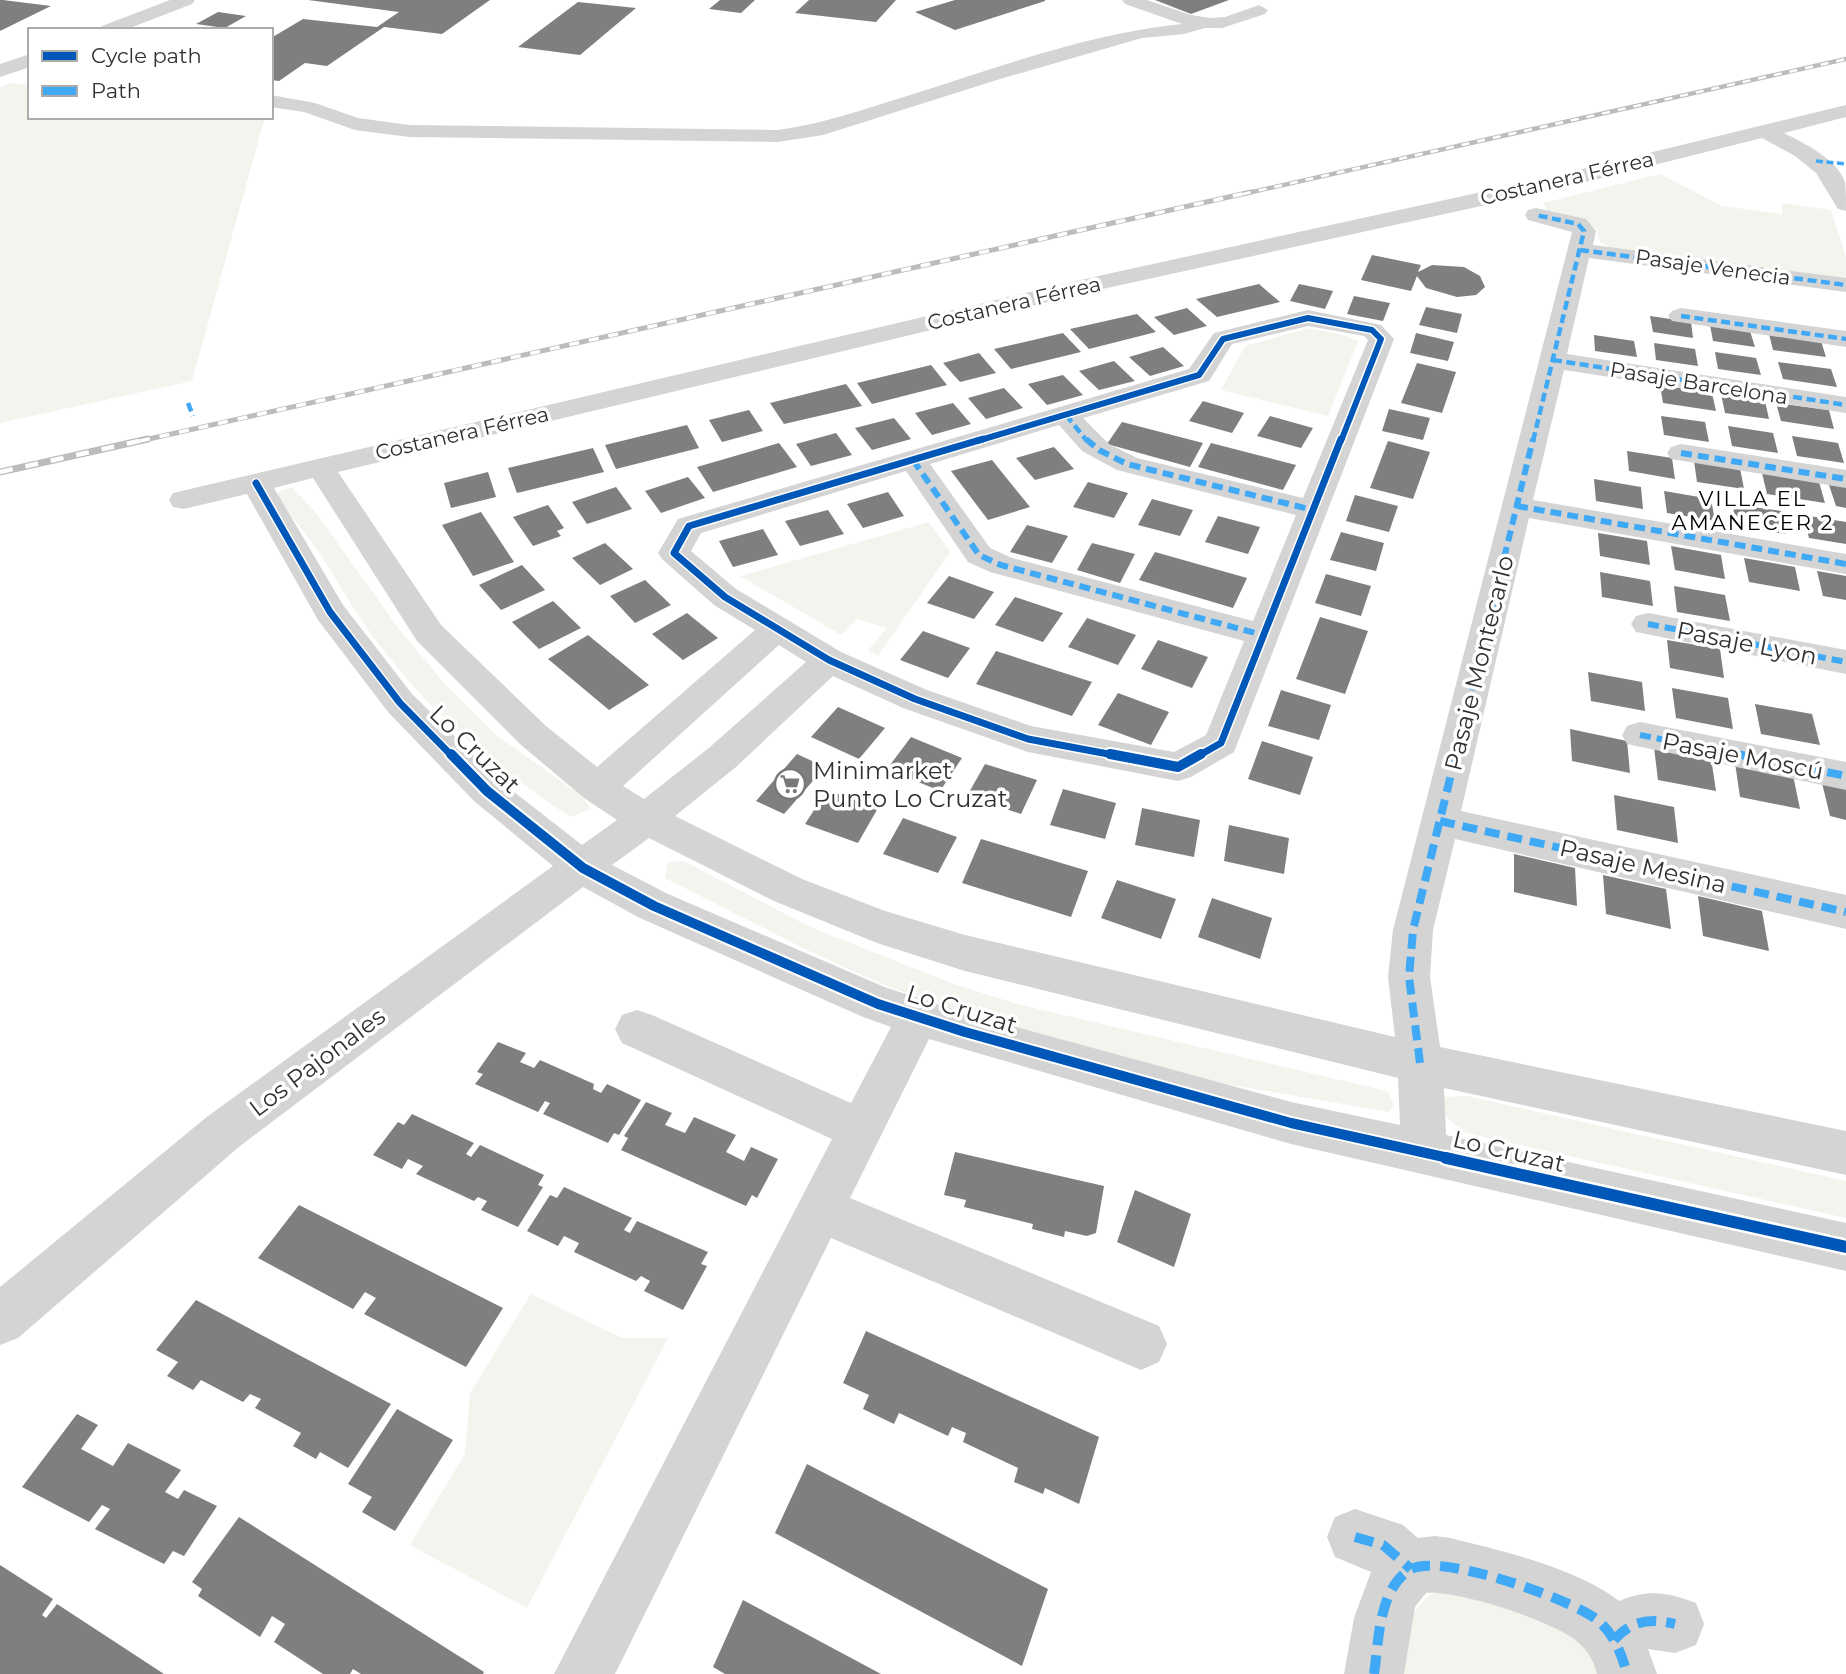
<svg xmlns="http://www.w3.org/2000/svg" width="1846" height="1674" viewBox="0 0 1846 1674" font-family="Montserrat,sans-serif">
  <rect width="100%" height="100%" fill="#fff"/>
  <g fill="#f2f5ed">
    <path d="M10,83L30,85V117H265L192,381L0,423V87Z"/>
    <path d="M1660,174L1722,206L1782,214V203L1831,210L1846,257V281L1609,248L1600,242L1596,228L1551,216L1543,203Z"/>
    <path d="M1309,328L1344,335L1358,341L1328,416L1221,390L1245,346Z"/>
    <path d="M292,487L316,513L399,629L445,684L495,734L583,797L590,809L571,817C489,765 412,697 359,616C332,575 311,532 274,499L280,491Z"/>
    <path d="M929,522L950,552L878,656L868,650L887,628L857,619L841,635L740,576Z"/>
    <path d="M684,861L810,927L951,983L1017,1004L1370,1087L1388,1092L1394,1105L1389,1112L1215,1082L954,1011L879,983L805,949L665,878L668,862Z"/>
    <path d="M1467,1096L1846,1181V1218L1462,1132L1444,1114L1445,1097Z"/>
    <path d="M531,1294L622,1338H668L527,1608L410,1545L465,1454L470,1393Z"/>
    <path d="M1439,1590L1536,1617L1579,1638L1601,1674H1398C1404,1642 1406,1605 1439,1590Z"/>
  </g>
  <g fill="#7f7f7f">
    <path d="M0,0H3L51,6L0,31Z"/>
    <path d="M308,0H490L442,34L384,27L327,66L305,63L279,81L271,80V38L303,19L377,27L399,12Z"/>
    <path d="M720,0H755L741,13L709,9Z"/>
    <path d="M809,0H896L876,22L795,13Z"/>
    <path d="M955,0H1045V1L955,30L915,12Z"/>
    <path d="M1155,0H1229L1191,14Z"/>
    <path d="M578,2L636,8L580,55L518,47Z"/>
    <path d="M218,12L246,16L225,28L196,24Z"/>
    <path d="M1372,255L1421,265L1418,272L1432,265L1464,267L1480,276L1485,287L1476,295L1457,297L1426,288L1417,276L1411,291L1361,280Z"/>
    <path d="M1259,284L1280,302L1217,317L1196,299Z"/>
    <path d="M1299,284L1333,291L1325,309L1290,301Z"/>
    <path d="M1354,296L1390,303L1383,321L1347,314Z"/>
    <path d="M1426,307L1462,314L1457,333L1419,325Z"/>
    <path d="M1187,308L1207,326L1174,335L1154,317Z"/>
    <path d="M1137,314L1156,332L1089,349L1070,329Z"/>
    <path d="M1650,316L1691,322L1693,338L1653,332Z"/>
    <path d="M1710,325L1750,331L1755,347L1713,341Z"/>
    <path d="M1063,333L1081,352L1011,369L994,349Z"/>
    <path d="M1416,333L1454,342L1448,361L1410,353Z"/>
    <path d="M1769,334L1821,341L1826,357L1773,350Z"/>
    <path d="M1594,335L1634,341L1637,357L1595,351Z"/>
    <path d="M1654,343L1695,349L1698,366L1656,360Z"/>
    <path d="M1163,347L1184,366L1150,376L1129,357Z"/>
    <path d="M1715,352L1756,358L1761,375L1718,369Z"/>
    <path d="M979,353L996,373L960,382L943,363Z"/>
    <path d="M1114,361L1135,381L1099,390L1079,371Z"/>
    <path d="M1778,362L1831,369L1837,387L1783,379Z"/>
    <path d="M1417,363L1456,372L1442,413L1401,403Z"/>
    <path d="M931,365L947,385L872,404L857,383Z"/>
    <path d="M1063,375L1083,395L1047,405L1028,384Z"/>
    <path d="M846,384L862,406L784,424L770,403Z"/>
    <path d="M1660,385L1712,393L1716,411L1663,403Z"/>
    <path d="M1004,388L1023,408L986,419L968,398Z"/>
    <path d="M1721,394L1765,401L1769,419L1725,413Z"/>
    <path d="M1203,401L1244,413L1232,433L1189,421Z"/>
    <path d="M953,403L971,424L932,435L915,413Z"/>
    <path d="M1776,403L1829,410L1834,429L1781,421Z"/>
    <path d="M1389,409L1430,418L1423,440L1382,431Z"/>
    <path d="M749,410L763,431L722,442L709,420Z"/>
    <path d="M1270,416L1313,428L1301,448L1257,436Z"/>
    <path d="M1661,416L1705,422L1709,442L1664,435Z"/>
    <path d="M894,418L911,439L872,450L855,428Z"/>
    <path d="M1122,422L1203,443L1190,467L1107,444Z"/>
    <path d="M687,425L699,448L616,469L605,445Z"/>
    <path d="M1728,426L1773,433L1778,453L1732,446Z"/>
    <path d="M836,433L852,455L811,466L796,444Z"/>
    <path d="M1792,436L1838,443L1844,463L1797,456Z"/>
    <path d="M1388,441L1430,452L1413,499L1370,488Z"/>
    <path d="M779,443L797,467L713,492L697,467Z"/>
    <path d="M1211,443L1296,465L1283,490L1198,467Z"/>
    <path d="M1054,447L1074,469L1035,480L1016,458Z"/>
    <path d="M593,448L604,472L517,493L508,468Z"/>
    <path d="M1627,451L1672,458L1675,479L1629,471Z"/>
    <path d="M992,460L1030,507L988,520L951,471Z"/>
    <path d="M1694,461L1740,468L1744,489L1697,482Z"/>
    <path d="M488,472L496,497L451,508L444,483Z"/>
    <path d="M1762,473L1819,482L1825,503L1767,494Z"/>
    <path d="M688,477L705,498L661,513L645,491Z"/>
    <path d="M1594,479L1641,487L1643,509L1596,501Z"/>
    <path d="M1088,482L1128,493L1114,518L1073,507Z"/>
    <path d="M1829,485L1846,487V508L1836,506Z"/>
    <path d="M616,487L632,509L587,524L572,502Z"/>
    <path d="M1664,491L1711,499L1715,521L1667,513Z"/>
    <path d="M888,492L904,516L863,528L847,504Z"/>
    <path d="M1355,495L1398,506L1389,532L1346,521Z"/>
    <path d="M1152,499L1193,510L1180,536L1138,525Z"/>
    <path d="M1732,504L1781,511L1786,534L1737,526Z"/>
    <path d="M548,505L564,528L557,531L561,536L533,546L513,517Z"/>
    <path d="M828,510L844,534L800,546L785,521Z"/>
    <path d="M481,512L514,562L473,576L442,525Z"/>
    <path d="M1803,515L1846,522V544L1809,538Z"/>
    <path d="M1218,516L1260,527L1248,554L1205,542Z"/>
    <path d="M1027,525L1068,536L1052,563L1010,552Z"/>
    <path d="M763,529L778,555L733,567L719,541Z"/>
    <path d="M1341,532L1384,543L1376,571L1330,560Z"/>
    <path d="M1598,533L1647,541L1650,565L1600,556Z"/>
    <path d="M605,543L633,569L600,585L572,558Z"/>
    <path d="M1092,543L1135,554L1120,583L1077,570Z"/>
    <path d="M1671,546L1721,555L1725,579L1675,570Z"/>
    <path d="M1155,552L1247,578L1233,608L1139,580Z"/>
    <path d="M1744,558L1795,567L1800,591L1749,582Z"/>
    <path d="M522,565L545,590L501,610L479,585Z"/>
    <path d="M1817,571L1846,576V600L1823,596Z"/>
    <path d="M1600,572L1650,581L1653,606L1602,597Z"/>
    <path d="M1326,574L1371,586L1361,616L1315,603Z"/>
    <path d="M949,576L994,592L974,619L927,603Z"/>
    <path d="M645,580L671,605L635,623L610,596Z"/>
    <path d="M1674,586L1725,595L1730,621L1677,612Z"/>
    <path d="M1015,597L1063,613L1043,642L995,625Z"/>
    <path d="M553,601L581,628L539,649L512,622Z"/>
    <path d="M687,613L718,638L683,660L652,634Z"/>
    <path d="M1320,617L1368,631L1345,694L1296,679Z"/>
    <path d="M1087,618L1136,635L1118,665L1068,647Z"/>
    <path d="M923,631L970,648L948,678L900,660Z"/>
    <path d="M588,635L649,685L609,710L548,659Z"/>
    <path d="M1158,640L1208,657L1192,688L1141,669Z"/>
    <path d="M1667,640L1720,649L1724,678L1670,668Z"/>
    <path d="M996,651L1092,682L1072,716L976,684Z"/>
    <path d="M1588,672L1642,682L1645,711L1591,701Z"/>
    <path d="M1672,688L1728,698L1733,729L1676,718Z"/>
    <path d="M1281,690L1331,705L1319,740L1268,726Z"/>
    <path d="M1118,693L1169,712L1151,745L1098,725Z"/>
    <path d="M1755,704L1812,714L1820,745L1761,734Z"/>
    <path d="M838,707L885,728L859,759L811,737Z"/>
    <path d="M1570,729L1627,741L1630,773L1572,761Z"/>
    <path d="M911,737L962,758L940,791L887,769Z"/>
    <path d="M1262,741L1313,757L1300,795L1248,779Z"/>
    <path d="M1654,747L1711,758L1716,791L1658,780Z"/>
    <path d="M797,754L825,767L784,814L756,801Z"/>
    <path d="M1735,763L1793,775L1800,809L1740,797Z"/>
    <path d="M985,764L1037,780L1021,814L967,796Z"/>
    <path d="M1822,783L1846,787V820L1830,816Z"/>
    <path d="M1063,789L1116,803L1105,839L1050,825Z"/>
    <path d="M827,790L878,808L858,843L805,824Z"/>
    <path d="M1614,795L1674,807L1678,843L1617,830Z"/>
    <path d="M1142,808L1200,820L1194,857L1135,845Z"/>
    <path d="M903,818L957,837L938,873L883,854Z"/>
    <path d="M1229,825L1289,838L1284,874L1224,861Z"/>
    <path d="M981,839L1088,871L1071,917L962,883Z"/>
    <path d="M1514,854L1575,868L1577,906L1514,892Z"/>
    <path d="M1603,875L1666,889L1671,929L1606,914Z"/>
    <path d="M1117,880L1176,899L1161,939L1101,918Z"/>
    <path d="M1698,896L1762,911L1769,951L1703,936Z"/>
    <path d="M1212,898L1272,918L1260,959L1198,937Z"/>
    <path d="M498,1042L526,1053L520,1062L534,1068L540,1060L594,1084L593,1089L601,1093L607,1084L641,1100L619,1135L614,1133L608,1143L543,1114L550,1103L545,1101L538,1112L475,1084L483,1074L477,1072Z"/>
    <path d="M646,1102L672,1113L665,1125L685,1133L694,1117L736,1135L726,1152L744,1161L751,1147L778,1159L757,1198L752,1195L746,1206L621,1150L628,1138L624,1136Z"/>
    <path d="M412,1114L474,1143L466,1154L471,1157L480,1145L544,1175L538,1185L543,1187L518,1227L481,1210L487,1201L478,1197L474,1201L416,1174L423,1166L408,1159L402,1169L373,1155L398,1122L404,1125Z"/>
    <path d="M955,1152L1104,1186L1096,1233L1087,1236L1065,1231L1064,1237L1032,1229L1033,1224L964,1207L966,1200L944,1195Z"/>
    <path d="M564,1187L632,1218L624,1230L630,1233L637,1221L708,1252L701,1264L707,1266L683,1310L644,1291L650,1281L641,1276L636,1281L574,1252L579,1243L564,1236L558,1246L527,1231L550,1195L557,1198Z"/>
    <path d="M1135,1190L1191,1214L1174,1267L1117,1242Z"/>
    <path d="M299,1205L503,1308L466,1367L364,1314L376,1298L365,1292L353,1309L258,1258Z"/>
    <path d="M196,1300L391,1404L348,1468L320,1452L316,1459L293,1446L301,1433L255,1408L261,1399L250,1394L243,1402L201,1380L193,1390L167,1376L178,1362L156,1350Z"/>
    <path d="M866,1331L1099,1437L1079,1504L1045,1488L1043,1494L1014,1482L1018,1468L963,1442L966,1433L952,1427L948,1436L899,1413L894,1424L863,1409L869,1395L843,1383Z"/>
    <path d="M397,1409L453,1440L395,1531L362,1512L372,1497L348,1484Z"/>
    <path d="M77,1414L98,1425L81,1449L113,1466L128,1443L181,1470L165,1492L178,1499L184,1490L217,1506L184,1556L173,1551L164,1564L95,1529L110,1509L102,1505L89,1522L22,1487Z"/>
    <path d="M807,1464L1048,1589L1022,1666L775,1533Z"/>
    <path d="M239,1517L484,1672L483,1674H361L353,1669L350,1674H323L274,1642L285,1624L272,1616L260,1637L198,1596L202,1589L192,1582Z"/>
    <path d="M0,1565L53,1599L42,1615L46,1618L57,1604L164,1674H0Z"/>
    <path d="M743,1600L881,1674H725L713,1667Z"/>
  </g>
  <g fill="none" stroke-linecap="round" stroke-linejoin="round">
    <g fill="#d4d4d4" fill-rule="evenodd">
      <path d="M170,0H195L192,4L125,30H99L102,26Z"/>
      <path d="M1122,0H1147L1191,15L1211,18L1225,17L1259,5L1268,10L1265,14L1222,28H1205L1184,34L1142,38L1000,79L823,135L778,142L409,137L355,130L304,112L271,107V95L315,103L358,118L409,125L778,130C823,124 864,109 907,96C997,68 1089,33 1182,24L1125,4Z"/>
      <path d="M30,54V67L0,77V64Z"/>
      <path d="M1846,105V117L1784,133C1804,143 1837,159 1845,182C1846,190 1846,202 1846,211L1838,209L1816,173L1795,156L1762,138L1550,191L1098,290L338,472L441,625L546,726L597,767L755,630L714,605L663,560L658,553L678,519L1189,369L1214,333L1308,310L1381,325L1394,339L1234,752L1191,777L1178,781L1028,752L903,708L833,676L736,767L675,816L802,879L885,911L965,935L1395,1037L1388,977L1393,930L1572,232L1528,220L1525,215L1528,210L1536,208L1586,219L1596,231L1593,245L1846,278V292L1589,258L1567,354L1846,397V413L1564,370L1533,500L1846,554V574L1529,518L1461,811L1846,895V929L1455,839L1433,930L1430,977L1440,1047L1846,1131V1175L1444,1088L1446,1135L1846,1223V1271L1291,1144L929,1039L850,1198L1159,1326L1167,1344L1159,1362L1141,1370L831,1238L615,1674H554L832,1139L622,1043L615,1029L622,1015L637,1010L652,1015L851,1103L891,1027L863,1017L640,918L583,887L240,1146L18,1338L0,1345V1287L208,1116L553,866L474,801L388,712L318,620L247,494L184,509L173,507L169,500L173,493L1098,276L1550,177ZM1308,326L1364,336L1368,340L1303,498L1137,458L1109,444L1083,418L1209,381L1232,344ZM1059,425L1082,451L1117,470L1296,515L1253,621L1012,558L990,548L930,464ZM906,471L968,562L990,572L1244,641L1206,735L1174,752L1031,726L927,690L841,652L736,589L691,551L701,533ZM313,478L417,641L520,744L584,798L617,820L582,845L500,781L412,694L343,605L274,488ZM779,645L806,662L710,747L644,799L623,786ZM649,838L774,901L877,943L965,971L1398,1078L1400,1125L1291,1102L965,1013L887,988L668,894L612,865Z"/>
      <path d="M1681,308L1846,331V347L1672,321L1668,316L1672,311Z"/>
      <path d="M1681,444L1846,470V488L1671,459L1667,453L1671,447Z"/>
      <path d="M1648,613L1846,650V674L1636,632L1631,624L1636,616Z"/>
      <path d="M1640,722L1846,762V790L1627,744L1622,735L1627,726Z"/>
      <path d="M1355,1509L1403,1525L1418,1538L1435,1536L1450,1538C1500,1550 1579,1569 1619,1601C1648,1589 1667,1592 1696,1603L1704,1624L1696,1645L1675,1653L1648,1649L1657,1674H1597C1594,1660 1586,1648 1574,1639C1549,1620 1457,1590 1426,1593L1415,1607L1404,1674H1344L1354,1618L1371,1572L1335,1557L1327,1537L1335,1517Z"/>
    </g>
    <g stroke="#bcbcbc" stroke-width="4.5">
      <path id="rail-far2" d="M1243,194L1846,59"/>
    </g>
    <g stroke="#bcbcbc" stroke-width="5">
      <path id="rail-far1" d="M140,441L1251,192"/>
    </g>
    <g stroke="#bcbcbc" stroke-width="7">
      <path id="rail" d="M0,472L148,439"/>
    </g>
    <use href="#rail-far2" stroke="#fff" stroke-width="2.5" stroke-dasharray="8" stroke-linecap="butt"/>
    <use href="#rail-far1" stroke="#fff" stroke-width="3.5" stroke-dasharray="10" stroke-linecap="butt"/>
    <use href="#rail" stroke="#fff" stroke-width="4.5" stroke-dasharray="13" stroke-linecap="butt"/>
    <path stroke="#3fa9f5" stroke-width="3.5" stroke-dasharray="7 3.5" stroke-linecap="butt" d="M1816,161L1846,164"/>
    <g stroke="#3fa9f5" stroke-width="4.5" stroke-dasharray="9 4.5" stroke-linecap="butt">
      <path d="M1580,250L1846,285"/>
      <path d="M1681,316L1846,339"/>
      <path d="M1553,360L1846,405"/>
      <path d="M188,403L193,416"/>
      <path d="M1066,415L1087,441"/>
      <path d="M1533,441L1584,231L1578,224L1536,215"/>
    </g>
    <g stroke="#3fa9f5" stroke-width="6" stroke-dasharray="11 6" stroke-linecap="butt">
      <path d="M1086,439L1099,450L1127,464L1313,510"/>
      <path d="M1681,453L1846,479"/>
      <path d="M913,460L979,555L1001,565L1263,635"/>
      <path d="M1517,506L1846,564"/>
      <path d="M1648,624L1846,662"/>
      <path d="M1640,735L1746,756"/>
      <path d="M1456,756L1533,439"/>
    </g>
    <g stroke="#3fa9f5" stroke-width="8" stroke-dasharray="15 8" stroke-linecap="butt">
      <path d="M1737,754L1846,776"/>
      <path d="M1440,821L1846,912"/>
      <path d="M1420,1063L1409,977L1413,930L1456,754"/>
    </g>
    <g stroke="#3fa9f5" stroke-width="10" stroke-dasharray="19 10" stroke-linecap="butt">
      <path d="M1355,1537L1383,1545L1411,1569"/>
      <path d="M1614,1640C1632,1620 1650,1618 1675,1624"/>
      <path d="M1374,1674C1379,1641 1378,1591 1409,1570C1437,1551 1570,1599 1596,1619C1613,1632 1622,1654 1627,1674"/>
    </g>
    <g stroke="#fff" stroke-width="9">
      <path id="cycleway-far3" d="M977,441L1199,375L1223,339L1308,318L1372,330L1381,339L1341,441"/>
    </g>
    <g stroke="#fff" stroke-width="10">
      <g id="cycleway-far2">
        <path d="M983,439L689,526L674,553L725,597L829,660L915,699L1028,739L1119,756"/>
        <path d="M256,483L330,612L400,703L452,756"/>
        <path d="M1198,756L1221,743L1341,439"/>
      </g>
    </g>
    <g stroke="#fff" stroke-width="14">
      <g id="cycleway-far1">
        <path d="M451,754L487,791L583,868L654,906L878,1004L965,1032L1291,1123L1453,1159"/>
        <path d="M1110,754L1178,767L1201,754"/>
      </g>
    </g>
    <g stroke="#fff" stroke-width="17">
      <path id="cycleway" d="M1446,1158L1846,1247"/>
    </g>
    <use href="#cycleway-far3" stroke="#0057b8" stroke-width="6"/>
    <use href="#cycleway-far2" stroke="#0057b8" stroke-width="7"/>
    <use href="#cycleway-far1" stroke="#0057b8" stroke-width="10"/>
    <use href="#cycleway" stroke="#0057b8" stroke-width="12"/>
  </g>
  <defs>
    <g id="supermarket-ring" transform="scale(1.575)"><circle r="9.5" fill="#fff" stroke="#787878" stroke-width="1.5"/><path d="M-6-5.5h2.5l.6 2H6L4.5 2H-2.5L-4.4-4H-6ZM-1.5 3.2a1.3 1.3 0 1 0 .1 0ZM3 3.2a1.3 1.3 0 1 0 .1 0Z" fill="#787878"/></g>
  </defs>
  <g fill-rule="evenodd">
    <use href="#supermarket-ring" x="790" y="784"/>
  </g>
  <g text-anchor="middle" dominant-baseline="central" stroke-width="7" stroke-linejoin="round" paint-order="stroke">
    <g font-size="21" fill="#303030" stroke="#fff">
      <text transform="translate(1567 178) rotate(-13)">Costanera Férrea</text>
      <text transform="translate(1713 267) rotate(8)">Pasaje Venecia</text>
      <text transform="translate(1014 303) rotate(-13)">Costanera Férrea</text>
      <text transform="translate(1699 383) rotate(9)">Pasaje Barcelona</text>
      <text transform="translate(462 433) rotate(-13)">Costanera Férrea</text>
    </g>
    <g font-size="21" letter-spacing="2" fill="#000" stroke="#fff">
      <text x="1753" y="498">VILLA EL<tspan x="1753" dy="24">AMANECER 2</tspan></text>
    </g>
    <g font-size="24" fill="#303030" stroke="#fff">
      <text transform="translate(1747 643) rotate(11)">Pasaje Lyon</text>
      <text transform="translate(1479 663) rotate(-76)">Pasaje Montecarlo</text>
      <text transform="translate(475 749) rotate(44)">Lo Cruzat</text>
      <text transform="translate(1743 756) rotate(11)">Pasaje Moscú</text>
      <text transform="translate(1643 866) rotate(13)">Pasaje Mesina</text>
      <text transform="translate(962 1009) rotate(17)">Lo Cruzat</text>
      <text transform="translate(317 1062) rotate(-37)">Los Pajonales</text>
      <text transform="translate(1509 1151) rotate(13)">Lo Cruzat</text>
    </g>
    <g font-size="24" fill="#303030" stroke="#fff" text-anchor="start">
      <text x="813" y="770">Minimarket<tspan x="813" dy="28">Punto Lo Cruzat</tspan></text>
    </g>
  </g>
  <rect x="28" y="28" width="245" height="91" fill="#ffffff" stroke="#acacac" stroke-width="2"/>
  <rect x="42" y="51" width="35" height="10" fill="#0057b8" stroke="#acacac" stroke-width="2"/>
  <text x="91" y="63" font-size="21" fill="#303030">Cycle path</text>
  <rect x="42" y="86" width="35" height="10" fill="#3fa9f5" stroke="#acacac" stroke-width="2"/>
  <text x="91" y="98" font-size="21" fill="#303030">Path</text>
</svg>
